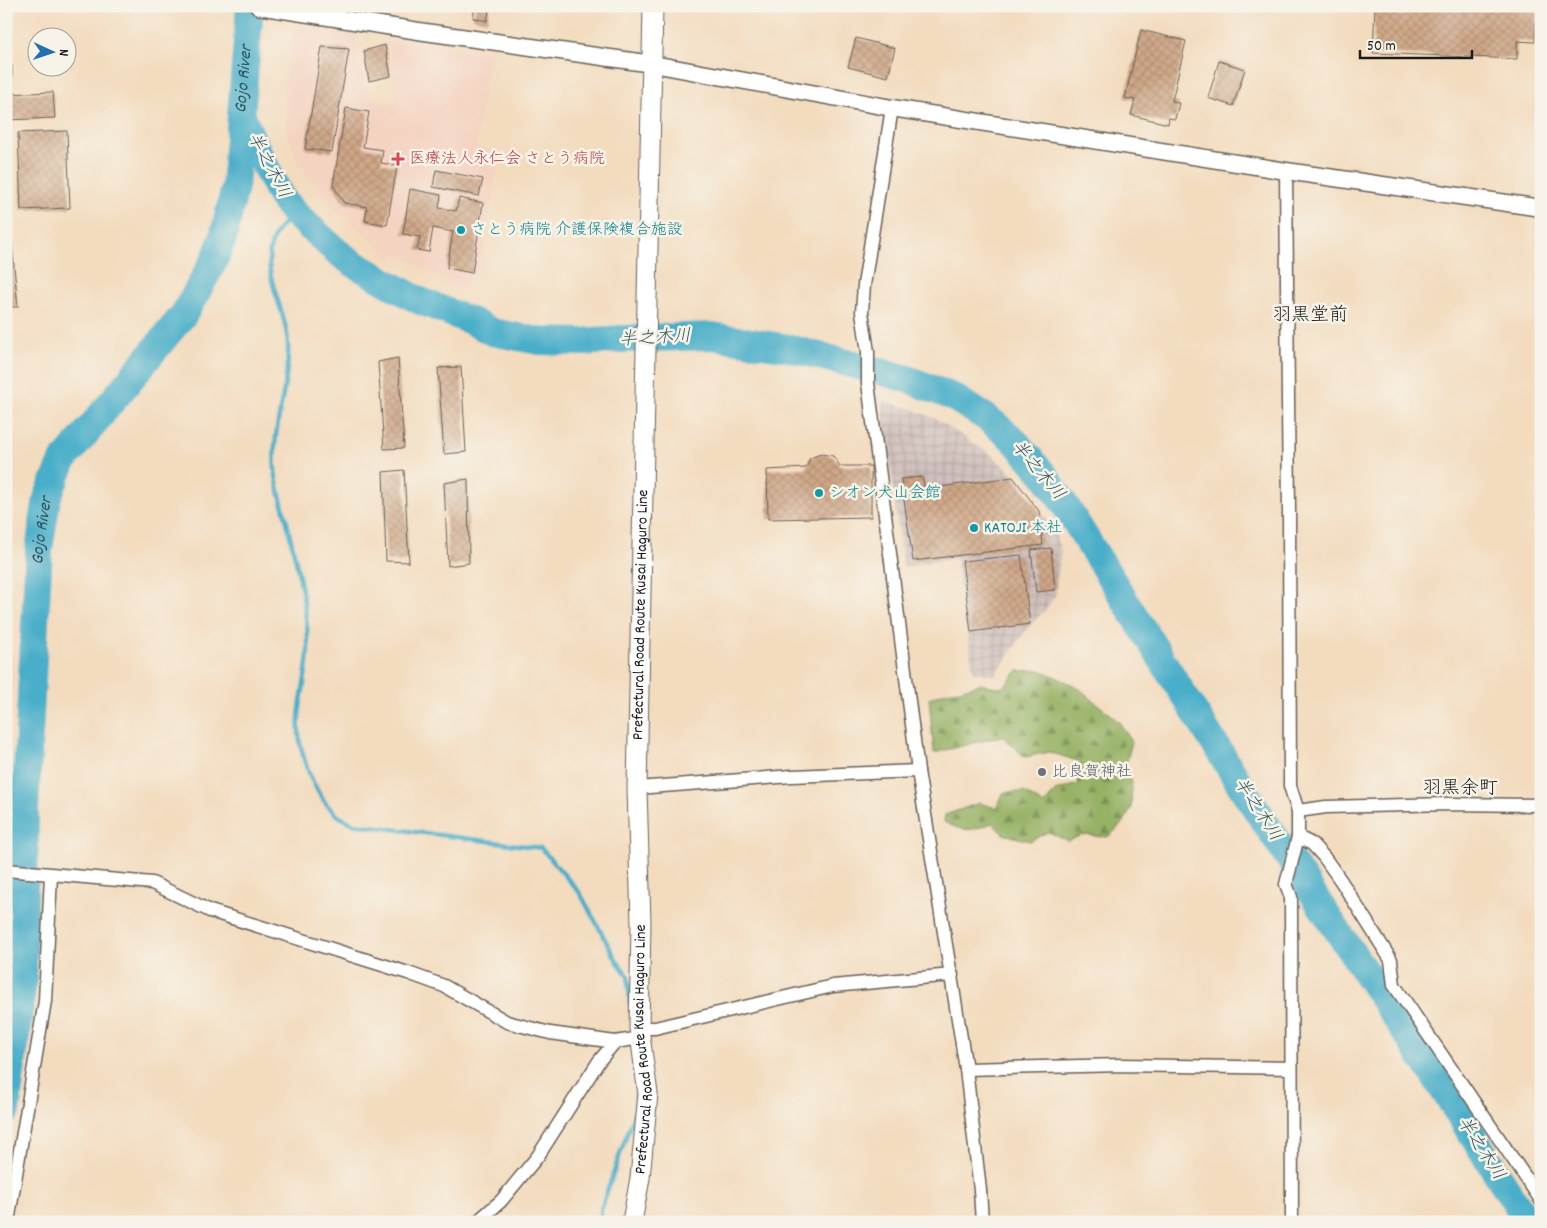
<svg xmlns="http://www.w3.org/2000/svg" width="1547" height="1228" viewBox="0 0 1547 1228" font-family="Dekko,'Klee One',sans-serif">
  <defs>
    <pattern id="industrial-grid" width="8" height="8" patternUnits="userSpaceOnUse" patternTransform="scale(1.25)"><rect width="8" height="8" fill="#d0c0bc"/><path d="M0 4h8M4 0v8" fill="none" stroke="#b2a4a1"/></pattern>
    <pattern id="forest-firs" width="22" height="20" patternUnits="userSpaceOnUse" patternTransform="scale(1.25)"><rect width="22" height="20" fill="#95b163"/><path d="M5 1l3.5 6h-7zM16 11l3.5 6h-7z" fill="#798f51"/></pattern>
    <pattern id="building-cross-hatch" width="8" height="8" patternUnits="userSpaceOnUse" patternTransform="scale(1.25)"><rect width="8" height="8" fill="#cfa788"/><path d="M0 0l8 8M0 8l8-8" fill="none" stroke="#b18f75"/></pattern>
  </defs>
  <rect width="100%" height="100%" fill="#f7f3e8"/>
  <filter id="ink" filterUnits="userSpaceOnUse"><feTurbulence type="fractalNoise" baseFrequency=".02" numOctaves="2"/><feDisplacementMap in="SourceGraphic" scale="10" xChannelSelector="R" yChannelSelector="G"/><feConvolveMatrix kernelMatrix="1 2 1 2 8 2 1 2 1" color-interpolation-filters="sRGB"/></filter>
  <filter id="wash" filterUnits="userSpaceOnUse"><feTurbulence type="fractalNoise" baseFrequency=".0096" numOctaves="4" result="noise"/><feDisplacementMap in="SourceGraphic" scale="20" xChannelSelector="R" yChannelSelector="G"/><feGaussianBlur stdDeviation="1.12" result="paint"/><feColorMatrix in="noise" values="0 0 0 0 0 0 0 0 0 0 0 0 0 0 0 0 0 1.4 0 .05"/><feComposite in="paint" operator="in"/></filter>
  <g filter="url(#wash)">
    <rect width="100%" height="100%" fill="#f3dbbe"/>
    <path fill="#f4d3c1" d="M302,26L358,36L356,72L362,73L368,94L380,102L397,101L387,40L489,54L476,145L499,156L480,273L461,289L395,253L391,259L324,197L299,163L287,135L283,90L292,29Z"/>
    <path fill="url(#industrial-grid)" d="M882,401L913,409L936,419L989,453L1012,473L1054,530L1061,550L1055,596L1045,610L1027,629L995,675L973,672L956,558L903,567Z"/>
    <path fill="url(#forest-firs)" stroke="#586640" d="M1040,670L1076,686L1119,722L1132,742L1126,764L1132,783L1131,809L1123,823L1108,837L1082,835L1068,841L1048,832L1030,841L1003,834L992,823C970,831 966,833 944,822L945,815L979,803L996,808L1004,792H1024L1044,805L1055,791L1078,784L1081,762L1049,752L1025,757L1002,736L934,753L929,698L945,692L960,690L979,684L1003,688L1017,671Z"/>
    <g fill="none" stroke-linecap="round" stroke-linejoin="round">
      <g stroke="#4aaec9" stroke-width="4.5">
        <path d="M294,213C289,218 283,224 278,230C254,266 286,304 288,343C290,386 271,427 275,470C277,486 282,503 286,518C295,559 306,599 308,641C310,675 294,709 300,742C305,768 317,798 337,815C342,819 349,821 354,824L541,848L580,893L617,961L628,976L630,1003"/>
        <path d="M601,1222V1209L636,1108V1095"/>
      </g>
      <g stroke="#4aaec9" stroke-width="28">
        <path d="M242,116L254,144L281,197L294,213L335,250L354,264L418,300L471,321L492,332L539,341L582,342L622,339L712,336L789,348L905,378L953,397L987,418L1013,439L1046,477L1065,505L1246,794L1430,1069L1528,1222"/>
        <path id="s1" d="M6,1111L23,981L25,808L39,549L47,498L63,461L184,314L214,261L223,238L235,187L250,6"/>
      </g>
    </g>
    <g id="blocks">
      <g fill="url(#building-cross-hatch)">
        <path d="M475,6H490L487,21L473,18Z"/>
        <path d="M1375,6H1537L1535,42L1517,41V59L1373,53Z"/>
        <path d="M1141,30L1186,41L1172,101L1179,103L1175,119L1169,118L1168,124L1131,115L1135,100L1125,98Z"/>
        <path d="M856,38L895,48L888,77L848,67Z"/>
        <path d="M385,45L391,76L369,81L364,51Z"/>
        <path d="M322,47L349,49L332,152L305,149Z"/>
        <path d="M1219,61L1245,69L1233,106L1208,98Z"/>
        <rect x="6" y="66" width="6" height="23"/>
        <path d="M53,92L55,118L6,120V94Z"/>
        <path d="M346,108L369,112L363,147L383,150L381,163L397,166L387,225L365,221L367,207L344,203L333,185Z"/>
        <path d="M67,131L70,208L21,210L18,133Z"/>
        <path d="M6,147H8L12,213H6Z"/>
        <path d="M436,170L483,179L479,196L433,187Z"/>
        <path d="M410,189L441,195L439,208L456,211L459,198L483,203L472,273L447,268L453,232L433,228L429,252L417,250L420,237L403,234Z"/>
        <path d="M6,226H10L18,307H6Z"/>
        <path d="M398,358L404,448L384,449L378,362Z"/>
        <path d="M461,367L466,452L444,454L438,368Z"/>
        <path d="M821,454L833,456L840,466H871V517L768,519L767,470L806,468L810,458Z"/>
        <path d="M404,470L409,562L386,561L383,472Z"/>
        <path d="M922,477L925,489L1013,477L1039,511L1043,545L913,561L901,479Z"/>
        <path d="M468,479L469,563L448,566L444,483Z"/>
        <path d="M1051,548L1055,590L1036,592L1031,550Z"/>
        <path d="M1021,555L1030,624L971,632L962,561Z"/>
      </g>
    </g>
  </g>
  <g filter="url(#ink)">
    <use href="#blocks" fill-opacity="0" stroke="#675f55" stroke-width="1"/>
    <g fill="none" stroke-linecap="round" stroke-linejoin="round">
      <g stroke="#675f55" stroke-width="15">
        <g id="minor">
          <path d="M892,108L864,285L862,312L868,352V383L918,771L966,1069L980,1190L982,1222"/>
          <path d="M1286,171L1289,512L1290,786L1298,811V837L1286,884L1291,897L1292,1222"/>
          <path d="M637,788L792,776L918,771"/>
          <path d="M1298,811L1326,807L1448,804L1541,805"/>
          <path d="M1298,837L1312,844L1324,857L1341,881L1391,960L1394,985L1541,1200"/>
          <path d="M6,870L152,883L210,911L408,973L444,986L507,1022L550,1033L615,1042L641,1038"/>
          <path d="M639,1028H655L833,986L952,975"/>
          <path d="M966,1069L1122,1065L1291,1068"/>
          <path d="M8,1222L45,1001L51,875"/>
          <path d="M477,1222L501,1201L538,1156L599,1061L615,1042"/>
        </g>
      </g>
      <g stroke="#675f55" stroke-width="19">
        <path id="tertiary" d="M258,6L425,32L653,64L892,108L1286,171L1541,208"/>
      </g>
      <g stroke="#675f55" stroke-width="21">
        <g id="secondary">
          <path id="s2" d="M632,1222L640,1178L648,1094L639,1028L641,924L637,788L653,6"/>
        </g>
      </g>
      <use href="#minor" stroke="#fff" stroke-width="12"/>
      <use href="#tertiary" stroke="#fff" stroke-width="16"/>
      <use href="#secondary" stroke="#fff" stroke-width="19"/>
    </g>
  </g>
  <path fill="#e0444e" stroke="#f7f3e8" stroke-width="2" d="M395.5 151.5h5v5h5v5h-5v5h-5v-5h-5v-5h5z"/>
  <g fill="#0f9aa8" stroke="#f7f3e8" stroke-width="2">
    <circle cx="461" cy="230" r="5"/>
    <circle cx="819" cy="493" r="5"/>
    <circle cx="974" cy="528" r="5"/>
  </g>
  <circle fill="#6b7280" stroke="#f7f3e8" stroke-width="2" cx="1042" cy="772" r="5"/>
  <g text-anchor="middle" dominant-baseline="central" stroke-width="5" stroke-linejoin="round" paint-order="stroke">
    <g font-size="16" fill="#be3a42" stroke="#f7f3e8" text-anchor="start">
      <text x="409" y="159">医療法人永仁会 さとう病院</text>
    </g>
    <g font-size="16" fill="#0d838f" stroke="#f7f3e8" text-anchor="start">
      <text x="471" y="230">さとう病院 介護保険複合施設</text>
      <text x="829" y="493">シオン犬山会館</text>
      <text x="984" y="528">KATOJI 本社</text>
    </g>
    <g font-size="16" fill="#1c1c1c" stroke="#f7f3e8">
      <text stroke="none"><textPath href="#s2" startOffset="609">Prefectural Road Route Kusai Haguro Line</textPath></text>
      <text stroke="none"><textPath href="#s2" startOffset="174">Prefectural Road Route Kusai Haguro Line</textPath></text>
    </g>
    <g font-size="16" fill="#5b616d" stroke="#f7f3e8" text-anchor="start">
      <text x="1052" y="772">比良賀神社</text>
    </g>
    <g font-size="18" font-style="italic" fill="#2e5661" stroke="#f7f3e8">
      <text stroke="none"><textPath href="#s1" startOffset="1092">Gojo River</textPath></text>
      <text transform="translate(268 166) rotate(62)">半之木川</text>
      <text transform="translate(655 339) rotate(-3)">半之木川</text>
      <text transform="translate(1037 471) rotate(50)">半之木川</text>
      <text stroke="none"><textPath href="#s1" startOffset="582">Gojo River</textPath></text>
      <text transform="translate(1257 810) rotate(57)">半之木川</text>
      <text transform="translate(1480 1149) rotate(57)">半之木川</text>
    </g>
    <g font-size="19" fill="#1c1c1c" stroke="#f7f3e8">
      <text x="1310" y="316">羽黒堂前</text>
      <text x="1460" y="789">羽黒余町</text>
    </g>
  </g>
  <rect width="1547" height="1228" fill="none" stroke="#f7f3e8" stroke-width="25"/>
  <g transform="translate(52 52) rotate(93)"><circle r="24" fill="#f7f3e8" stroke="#9f9d96"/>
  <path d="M0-4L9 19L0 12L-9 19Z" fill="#1f6fb2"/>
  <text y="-8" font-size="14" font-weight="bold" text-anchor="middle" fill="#1c1c1c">N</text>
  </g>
  <path d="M1360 50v8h112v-8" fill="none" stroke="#1c1c1c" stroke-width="2.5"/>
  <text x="1367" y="50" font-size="15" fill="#1c1c1c" stroke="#f7f3e8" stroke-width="4" paint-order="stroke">50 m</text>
</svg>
